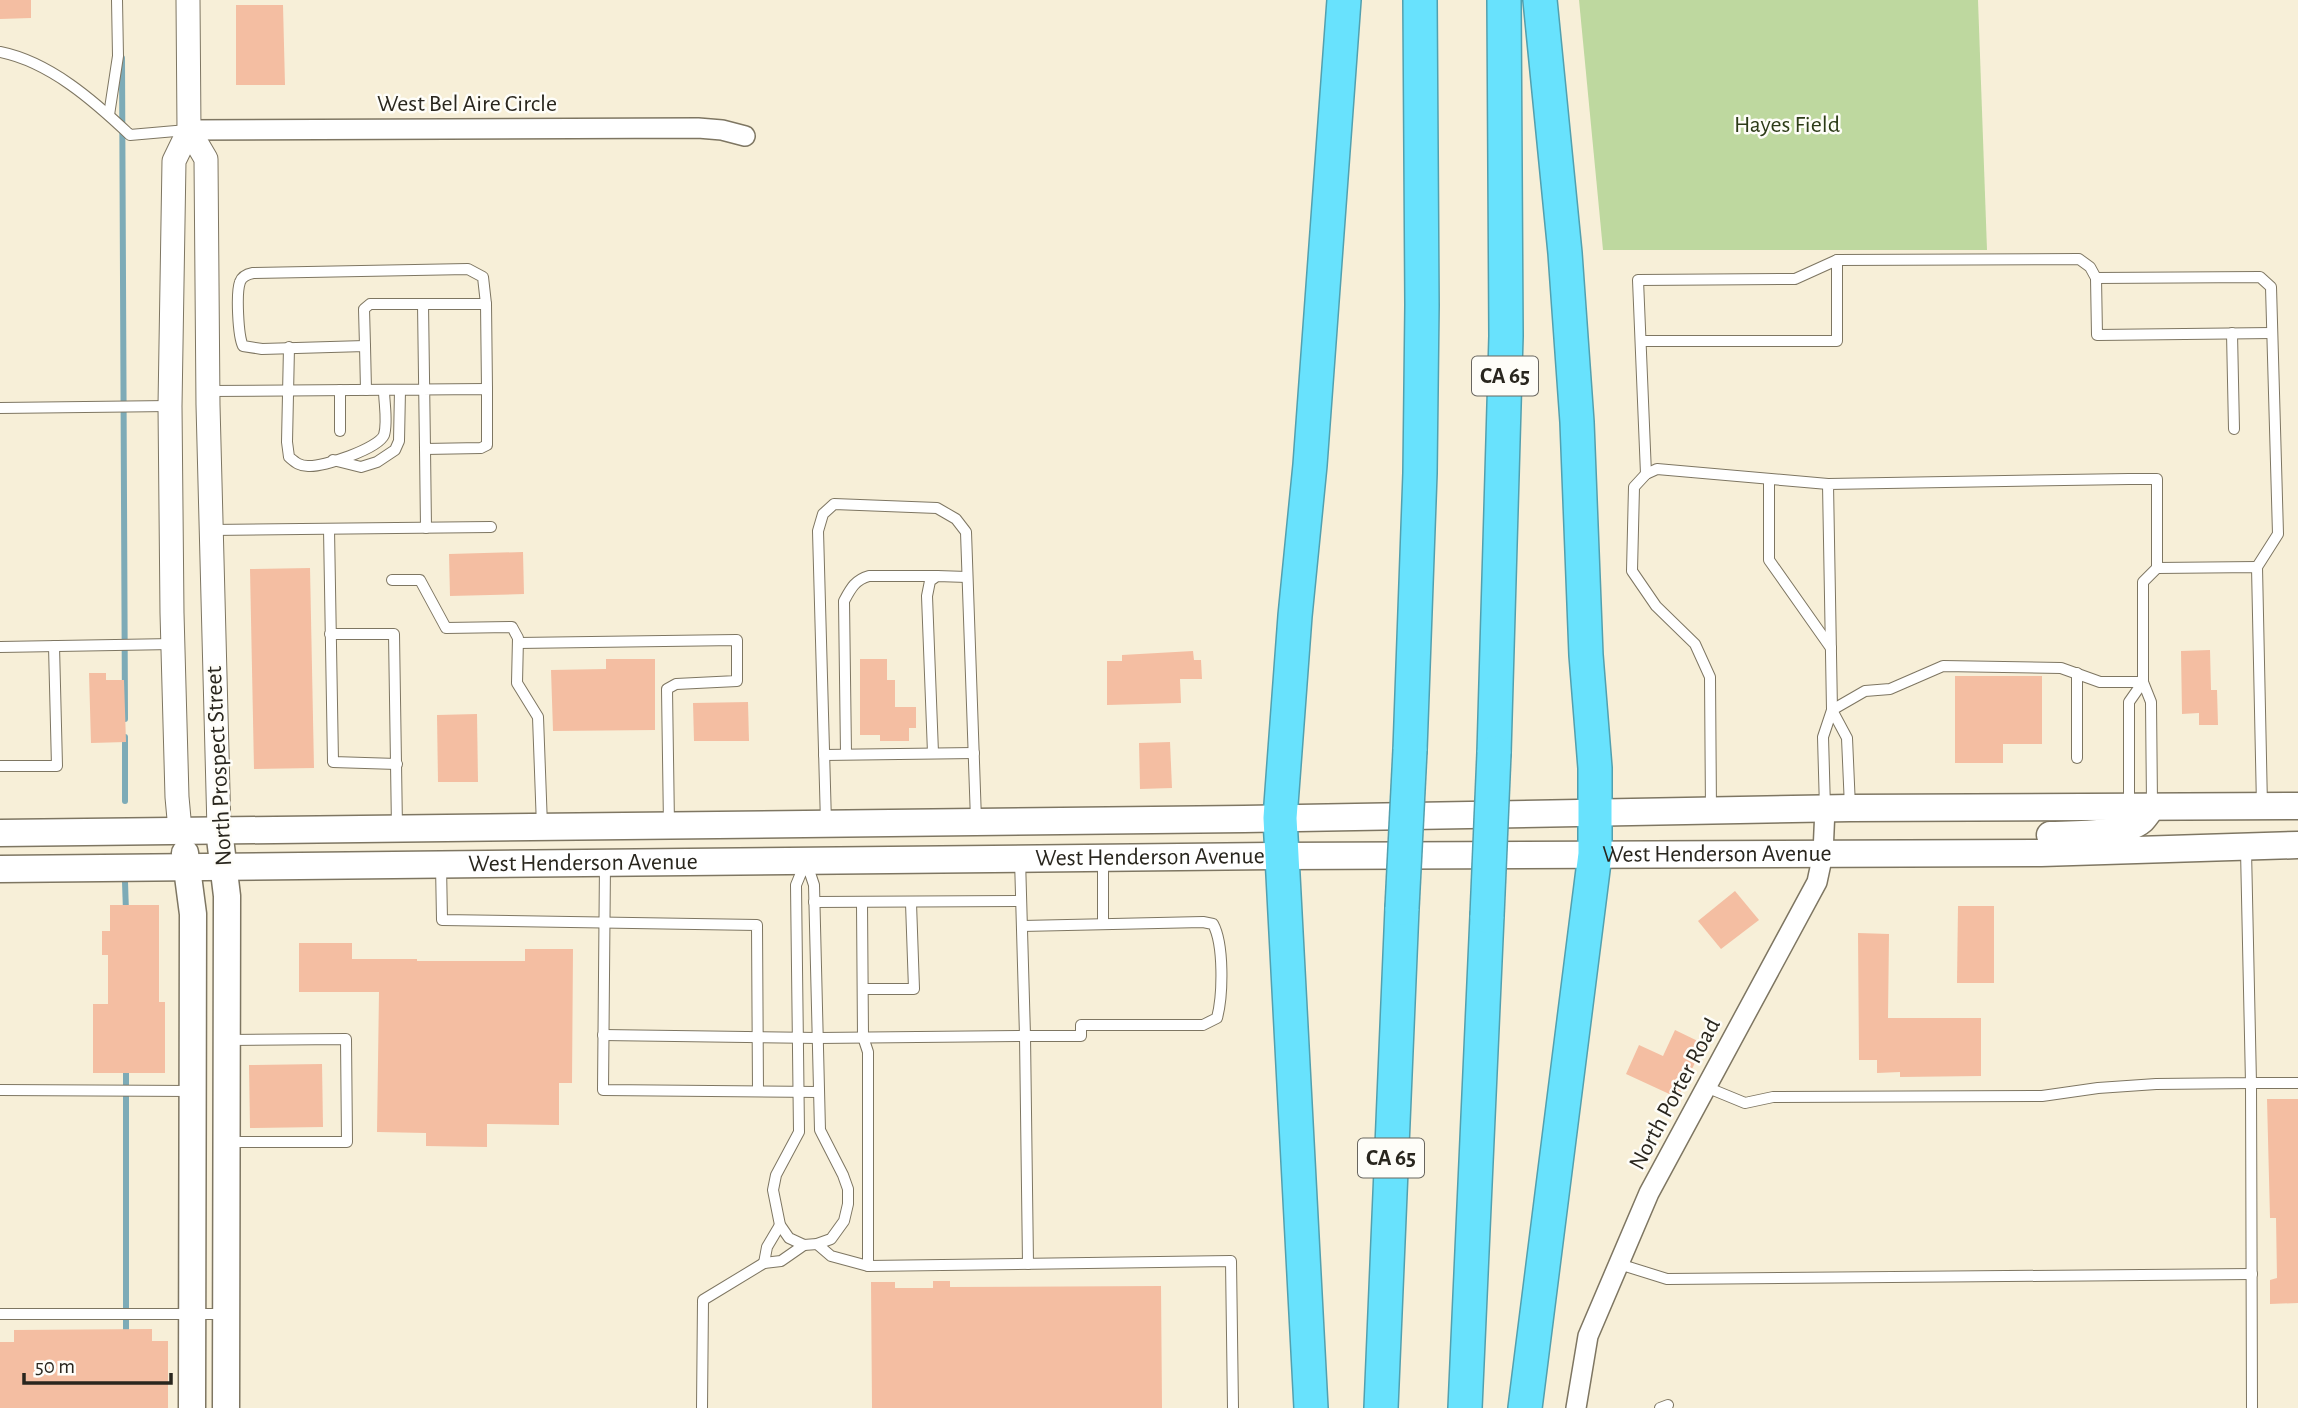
<svg xmlns="http://www.w3.org/2000/svg" width="2298" height="1408" viewBox="0 0 2298 1408" font-family="'Alegreya Sans',sans-serif">
  <rect width="100%" height="100%" fill="#f7efd8"/>
  <path fill="#bed89f" d="M1579,0H1978L1987,250H1603Z"/>
  <g fill="none" stroke-linecap="round" stroke-linejoin="round">
    <g stroke="#7dabb7" stroke-width="6">
      <path d="M122,58L125,719"/>
      <path d="M125,737V801"/>
      <path d="M125,882L126,912"/>
      <path d="M126,1066V1335"/>
    </g>
  </g>
  <g fill="#f4bea2">
    <path d="M0,0H31V18L0,19Z"/>
    <path d="M236,5H283L285,85H236Z"/>
    <path d="M523,552L524,594L450,596L449,554Z"/>
    <path d="M310,568L314,768L254,769L250,569Z"/>
    <path d="M2210,650L2211,690H2217L2218,725H2199V713L2182,714L2181,651Z"/>
    <path d="M1193,651L1194,660H1201L1202,679H1180L1181,703L1107,705V661H1122V655Z"/>
    <path d="M606,659H655V730L553,731L551,670L606,669Z"/>
    <path d="M860,659H887V680H895V707H916V728H909V741H880V735H860Z"/>
    <path d="M89,673H106V680H124L126,742L91,743Z"/>
    <path d="M1955,676H2042V744H2003V763H1955Z"/>
    <path d="M748,702L749,741H694L693,703Z"/>
    <path d="M477,714L478,782H438L437,715Z"/>
    <path d="M1170,742L1172,788L1140,789L1139,743Z"/>
    <path d="M1735,891L1759,920L1721,949L1698,921Z"/>
    <path d="M110,905H159V1002H165V1073H93V1004H108V955H102V931H110Z"/>
    <path d="M1958,906H1994V983H1957Z"/>
    <path d="M1858,933L1889,934L1888,1018H1981V1076L1900,1077V1072L1877,1073V1060H1859Z"/>
    <path d="M299,943H352V959H417V961H525V949H573L572,1083H559V1125L487,1124V1147L426,1146V1133L377,1132L379,992H299Z"/>
    <path d="M1675,1030L1704,1044L1678,1098L1626,1074L1639,1045L1663,1056Z"/>
    <path d="M322,1064L323,1127L250,1128L249,1065Z"/>
    <path d="M2267,1099H2298V1303L2270,1304V1280L2277,1278L2276,1218H2270Z"/>
    <path d="M933,1281H950V1287L1161,1286L1162,1408H872L871,1282H895V1288H933Z"/>
    <path d="M152,1329V1341H168V1408H0V1342H14V1330Z"/>
  </g>
  <g fill="none" stroke-linecap="round" stroke-linejoin="round">
    <g stroke="#7e7662" stroke-width="12">
      <g id="service">
        <path d="M0,52C50,62 94,101 130,135L187,130"/>
        <path d="M109,115L118,56L117,0"/>
        <path d="M2096,278L2097,335L2272,333"/>
        <path d="M2232,333L2234,429"/>
        <path d="M1641,341H1837V260"/>
        <path d="M365,346L364,309L370,304H486L487,389"/>
        <path d="M289,347L287,442L289,457C295,462 299,466 308,466C323,467 378,449 384,435C388,422 384,403 384,390"/>
        <path d="M340,390V431"/>
        <path d="M366,390L365,346L262,349L243,346C238,336 236,293 240,282C242,276 248,274 253,273L468,269L483,277L486,304"/>
        <path d="M208,391L487,389V445L481,448L425,449L423,304"/>
        <path d="M0,408L170,406"/>
        <path d="M425,449L426,528"/>
        <path d="M333,460L361,467L377,462L395,450L399,441L400,390"/>
        <path d="M1646,474L1638,280L1795,279L1837,260L2079,259L2090,267L2096,278L2260,277L2271,287L2278,534L2257,567"/>
        <path d="M1769,480V560L1831,648"/>
        <path d="M329,529L333,762L397,764"/>
        <path d="M211,530L491,527"/>
        <path d="M2157,568L2257,567L2262,806"/>
        <path d="M392,580H420L446,628L512,627L518,638L517,683L538,717L542,826"/>
        <path d="M330,634H394L397,828"/>
        <path d="M518,643L737,640V681L676,684L667,689L669,825"/>
        <path d="M0,647L173,644"/>
        <path d="M1832,710L1865,691L1890,689L1943,666L2061,668L2100,682H2143"/>
        <path d="M1832,710L1847,738L1850,807"/>
        <path d="M933,753L927,596L930,581L937,576L967,577"/>
        <path d="M846,754L844,601C851,588 855,580 869,576H937"/>
        <path d="M824,755L974,753"/>
        <path d="M2077,758V673"/>
        <path d="M0,766H57L54,646"/>
        <path d="M2129,806V702L2143,682"/>
        <path d="M1825,808L1823,737L1832,710L1828,484L2129,479H2157V568L2143,582V682L2151,702L2152,804"/>
        <path d="M1711,811L1710,677L1695,644L1656,606L1632,571L1634,487L1646,474L1657,469L1828,484"/>
        <path d="M826,823L818,531L823,514L834,504L937,508L956,519L966,532L976,820"/>
        <path d="M1103,858V924"/>
        <path d="M806,861L814,885L820,1130L843,1175L848,1189V1204L844,1221L831,1239L817,1244L804,1245L789,1238L780,1225L773,1190L776,1175L799,1132L796,885Z"/>
        <path d="M605,863L603,1090L818,1092"/>
        <path d="M441,865L442,920L757,925L758,1091"/>
        <path d="M814,902L1021,901"/>
        <path d="M862,904L863,1037L868,1052V1266"/>
        <path d="M1022,926L1203,922L1213,924C1224,944 1223,995 1217,1018L1203,1025H1081V1036H1025L1028,1264"/>
        <path d="M863,989H914L911,903"/>
        <path d="M603,1035L818,1038L1025,1036L1020,859"/>
        <path d="M1706,1087L1745,1103L1773,1097L2042,1096L2098,1088L2156,1084L2251,1083L2246,850"/>
        <path d="M0,1090L192,1091"/>
        <path d="M227,1142H347L346,1039L227,1040"/>
        <path d="M817,1244L831,1256L868,1266L1231,1261L1233,1408"/>
        <path d="M764,1263L767,1247L780,1225"/>
        <path d="M1619,1264L1667,1279L2252,1274"/>
        <path d="M0,1314H226"/>
        <path d="M702,1408L703,1300L764,1263L781,1261L804,1245"/>
        <path d="M1660,1408L1668,1405"/>
        <path d="M2252,1408L2251,1083H2298"/>
      </g>
    </g>
    <g stroke="#7e7662" stroke-width="22">
      <g id="minor">
        <path d="M189,130L698,128L722,130L745,136"/>
        <path d="M1576,1408L1588,1336L1649,1193L1817,882L1823,854L1825,808"/>
      </g>
    </g>
    <g stroke="#7e7662" stroke-width="25">
      <g id="tertiary">
        <path d="M189,130L206,159L208,405L219,830"/>
        <path d="M180,830L177,797L172,613L170,406L174,161L189,130L188,0"/>
      </g>
    </g>
    <g stroke="#7e7662" stroke-width="29">
      <g id="secondary">
        <path d="M219,830L227,896L226,1408"/>
        <path d="M0,833L1244,819L1850,808L2298,806"/>
        <path d="M2050,835C2073,834 2124,836 2142,820C2145,817 2149,811 2152,807"/>
        <path d="M185,853L193,914L192,1408"/>
        <path id="s1" d="M0,869L1280,856L2041,853L2298,845"/>
      </g>
    </g>
    <g stroke="#52a0af" stroke-width="36">
      <g id="motorway">
        <path d="M1410,750L1420,473L1422,305L1420,0"/>
        <path d="M1494,753L1506,336L1504,0"/>
        <path d="M1311,1408L1280,818L1295,616L1310,465L1344,0"/>
        <path d="M1381,1408L1402,908"/>
        <path d="M1465,1408L1487,916"/>
        <path d="M1525,1408L1595,854V768L1586,655L1577,422L1565,253L1540,0"/>
      </g>
    </g>
    <use href="#service" stroke="#fff" stroke-width="10"/>
    <use href="#minor" stroke="#fff" stroke-width="19"/>
    <use href="#tertiary" stroke="#fff" stroke-width="23"/>
    <use href="#secondary" stroke="#fff" stroke-width="26"/>
    <use href="#motorway" stroke="#68e2fd" stroke-width="33"/>
    <g stroke="#52a0af" stroke-width="36" stroke-linecap="butt">
      <g id="motorway-bridge">
        <path d="M1402,908L1410,750"/>
        <path d="M1487,916L1494,753"/>
      </g>
    </g>
    <use href="#motorway-bridge" stroke="#68e2fd" stroke-width="33"/>
  </g>
  <g text-anchor="middle" dominant-baseline="central" stroke-width="5" stroke-linejoin="round" paint-order="stroke">
    <g fill="#fefdf8" stroke="#69665f" stroke-width="2">
      <rect x="1472" y="356.5" width="66" height="39" rx="5"/>
      <rect x="1358" y="1138.5" width="66" height="39" rx="5"/>
    </g>
    <g font-size="23" font-weight="bold" fill="#29261e">
      <text x="1505" y="376">CA 65</text>
      <text x="1391" y="1158">CA 65</text>
    </g>
    <g font-size="24" fill="#29261e" stroke="#fefdf8">
      <text x="467" y="104">West Bel Aire Circle</text>
      <text transform="translate(219 766) rotate(-93)">North Prospect Street</text>
      <text stroke="none"><textPath href="#s1" startOffset="1717">West Henderson Avenue</textPath></text>
      <text stroke="none"><textPath href="#s1" startOffset="1150">West Henderson Avenue</textPath></text>
      <text stroke="none"><textPath href="#s1" startOffset="583">West Henderson Avenue</textPath></text>
      <text transform="translate(1675 1094) rotate(-62)">North Porter Road</text>
    </g>
    <g font-size="24" fill="#2c3b17" stroke="#fefdf8">
      <text x="1787" y="125">Hayes Field</text>
    </g>
  </g>
  <path d="M24 1373v10h147v-10" fill="none" stroke="#29261e" stroke-width="3.5"/>
  <text x="35" y="1373" font-size="21" fill="#29261e" stroke="#fefdf8" stroke-width="5" paint-order="stroke">50 m</text>
</svg>
